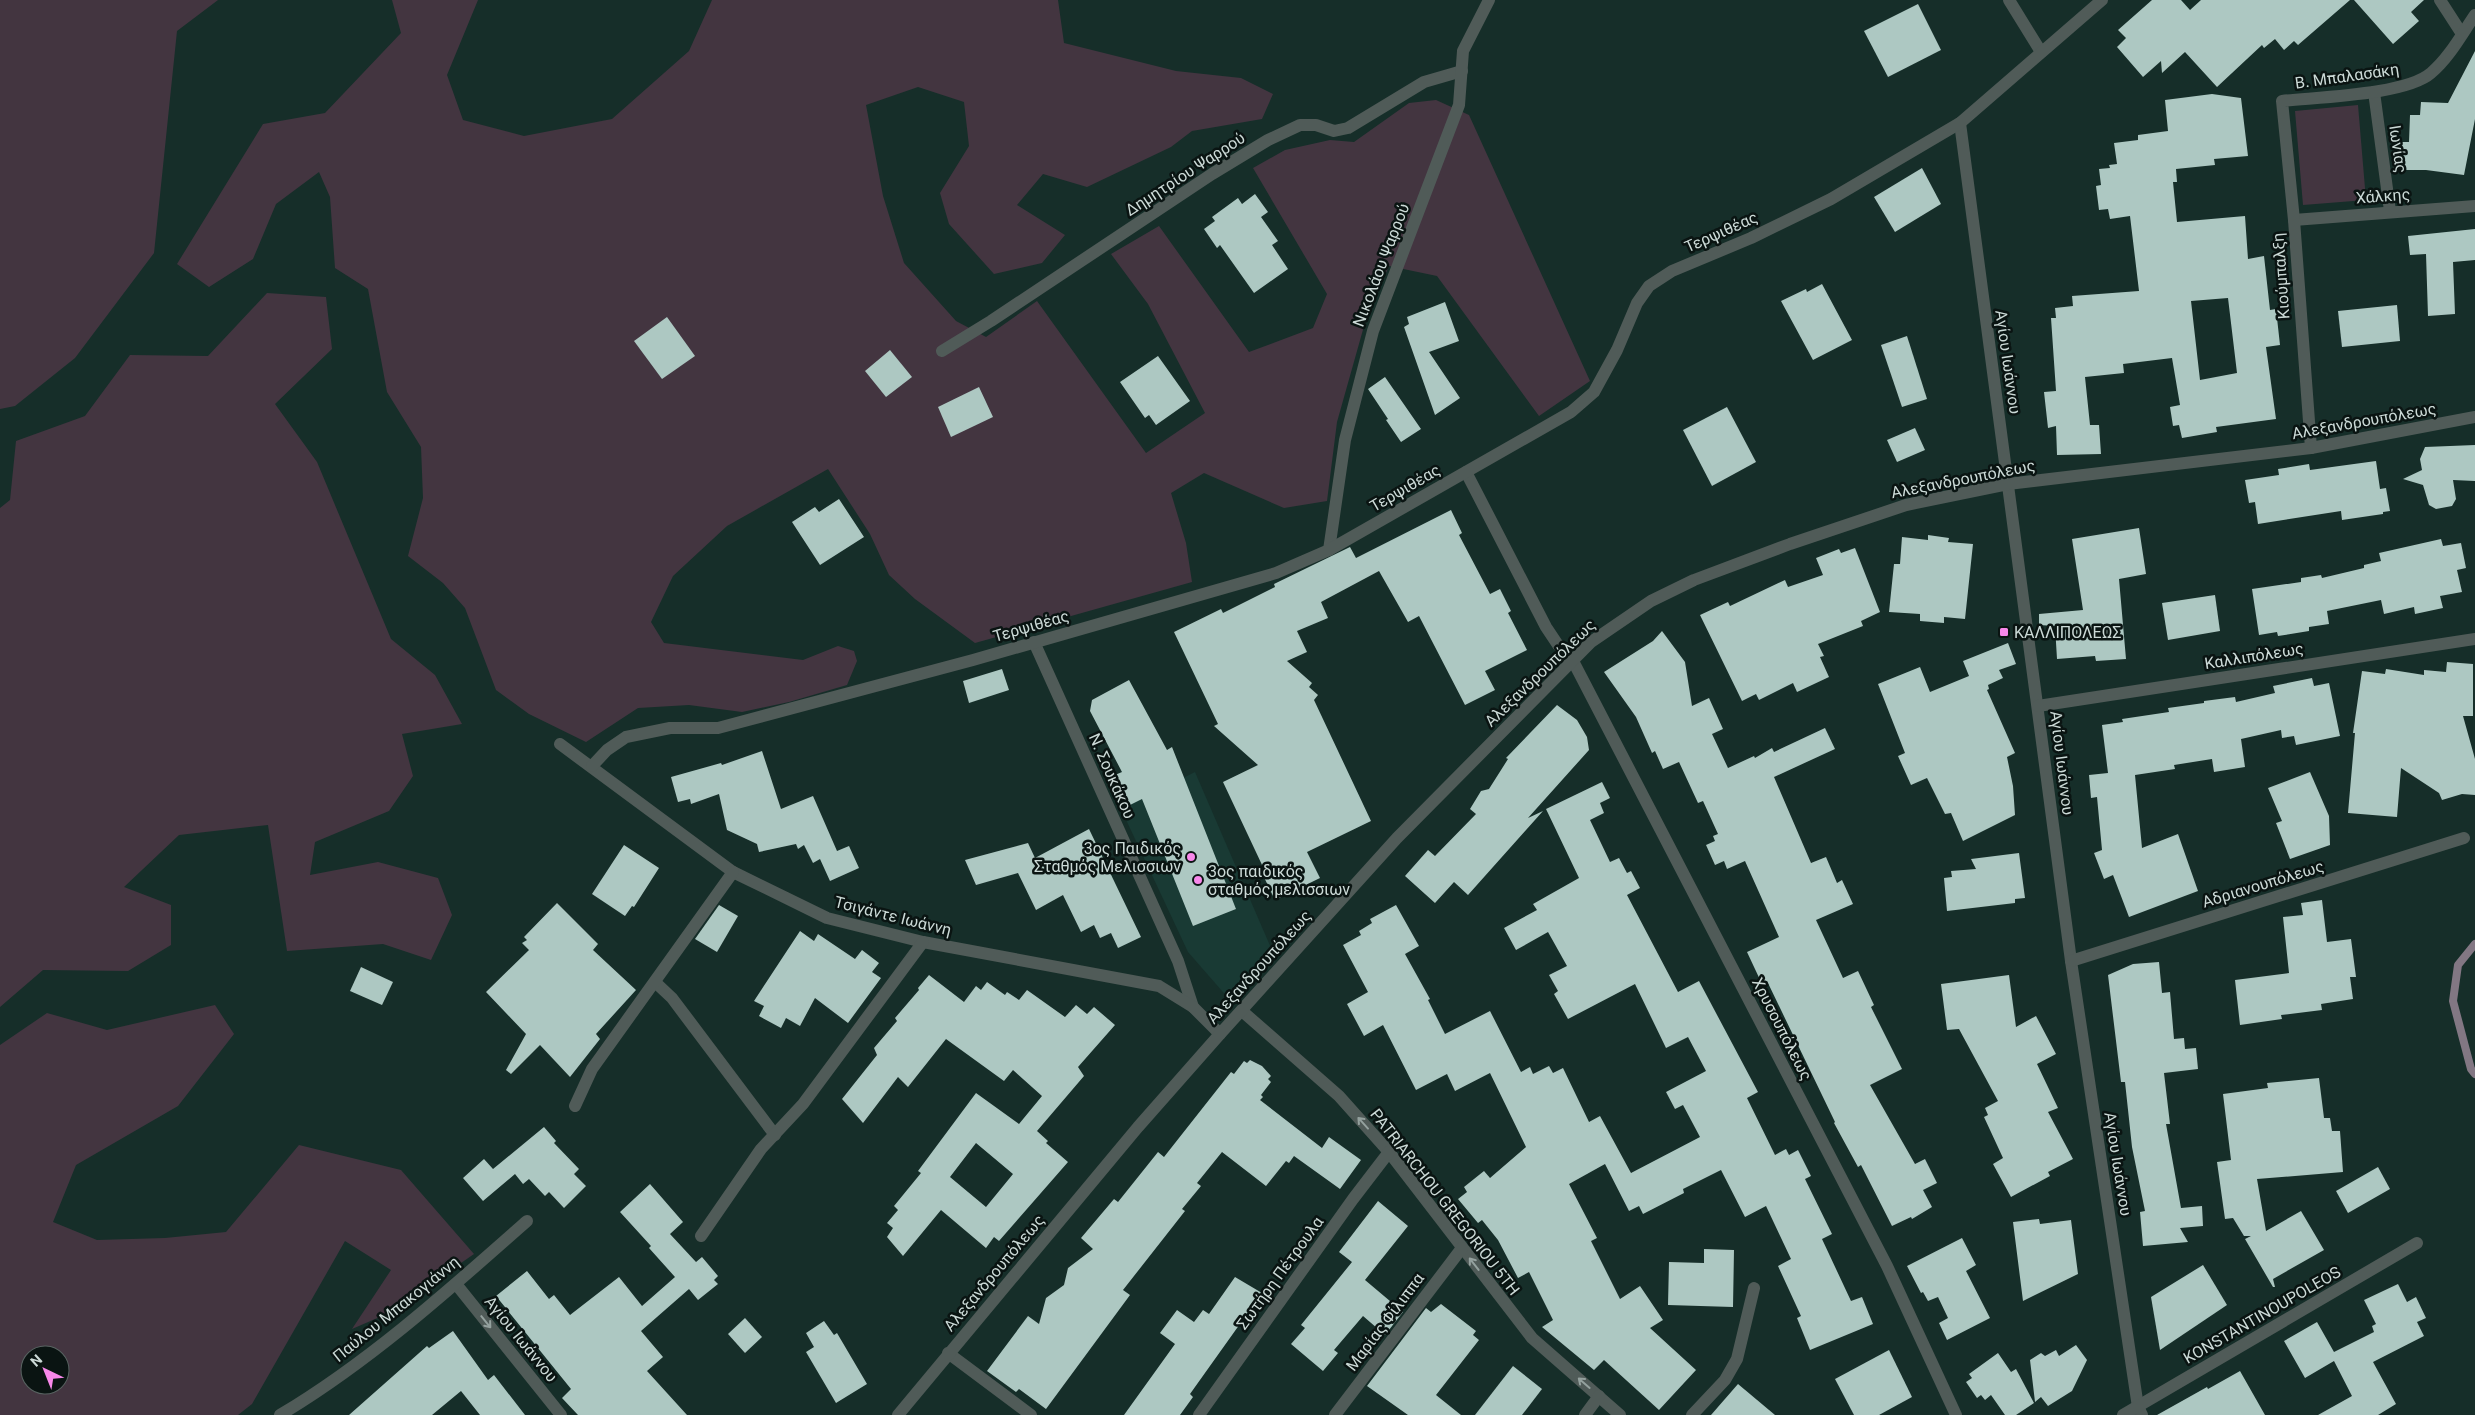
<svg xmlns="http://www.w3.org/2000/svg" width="2475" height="1415" viewBox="0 0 2475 1415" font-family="Roboto,sans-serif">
  <rect width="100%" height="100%" fill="#162e29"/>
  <path fill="#193a34" d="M1195,772L1274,955L1229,999L1188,952L1121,809Z"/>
  <g fill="#433540" fill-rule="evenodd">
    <path d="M0,0H218L177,31L154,253L75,358L15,406L0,409Z"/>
    <path d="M392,0H478L447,75L463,120L524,136L612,119L689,51L712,0H1058L1064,43L1176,71L1241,78L1273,94L1262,119L1192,131L1171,147L1087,187L1043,174L1017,205L1065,235L1042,263L994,274L949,224L940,193L969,146L964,102L918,87L866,105L883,196L904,263L956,321L986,337L1037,301L1146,453L1205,413L1148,304L1111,254L1159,226L1249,352L1313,328L1327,294L1253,168L1285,150L1330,140L1354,142L1409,103L1436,100L1469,115L1590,381L1539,416L1437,276L1389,266L1366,319L1337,422L1327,501L1284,508L1204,473L1171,493L1186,543L1192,582L975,643L915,599L889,575L870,534L828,469L727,526L673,576L651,622L664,643L803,660L838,646L854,651L857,661L847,685L789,702L742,712L689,705L638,708L586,742L529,714L496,690L465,608L443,583L408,556L423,498L421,447L387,392L368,289L335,268L330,197L319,172L276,204L253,259L209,287L177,264L263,124L325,113L401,33Z"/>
    <path d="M2358,105L2366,200L2303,205L2295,111Z"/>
    <path d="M267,293L326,297L332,349L275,404L317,462L391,639L435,675L462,724L402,734L413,776L389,811L315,842L310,875L378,862L438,878L452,915L431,960L383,944L287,951L268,825L179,835L124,887L171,905V945L128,971L43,970L0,1007V508L10,500L16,441L85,416L130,355L208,356Z"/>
    <path d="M215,1005L234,1034L178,1106L76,1165L53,1222L97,1240L165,1238L226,1232L299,1145L401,1170L474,1254L389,1313L352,1329L391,1270L345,1241L252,1404L238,1415H0V1045L47,1013L107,1030ZM30,1355H60V1385H30Z"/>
  </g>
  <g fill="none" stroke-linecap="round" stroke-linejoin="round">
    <path stroke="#827783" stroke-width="8" d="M2475,944L2458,965L2453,1001L2471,1069L2475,1074"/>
  </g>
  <g fill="#adc8c2" fill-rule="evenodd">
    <path d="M2152,0H2181L2190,10L2201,0H2350L2298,45L2294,41L2284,50L2275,39L2264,48L2262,45L2217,87L2185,52L2162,73L2161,61L2143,77L2117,47L2126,38L2118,30Z"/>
    <path d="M2354,0H2424L2411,12L2419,21L2393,44Z"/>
    <path d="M1918,4L1941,50L1888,77L1864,31Z"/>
    <path d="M2475,51V119L2464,175L2426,170H2393V142H2409L2410,115H2420L2421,102L2448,103Z"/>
    <path d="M2212,94L2241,98L2248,156L2214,159L2215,165L2176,169L2177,182H2173L2177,222L2245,216L2248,259L2264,256L2270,310L2276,309L2280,345L2266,347L2276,419L2216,427L2217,432L2182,438L2179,425L2173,426L2170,407L2180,405L2172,358L2123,364L2124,373L2085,377L2090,425H2099L2101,454L2057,455L2056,426L2048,428L2044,392L2056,391L2051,318H2056L2055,308L2073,306L2072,296L2139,291L2130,216L2110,219L2108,209L2099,210L2096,186L2101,185L2099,169L2110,168L2109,165L2117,164L2114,143L2138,140V135L2168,131L2165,100ZM2228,298L2237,373L2200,380L2191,301Z"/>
    <path d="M1922,168L1941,204L1895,232L1874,197Z"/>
    <path d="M1255,194L1268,212L1261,217L1278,241L1272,245L1288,269L1254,293L1220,245L1217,248L1204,229L1215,221L1212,217L1238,198L1242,204Z"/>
    <path d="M2475,229V260L2453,262L2455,314L2428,316L2426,254L2410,255L2408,236Z"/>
    <path d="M1822,284L1852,340L1813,360L1781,301L1806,289L1807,292Z"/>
    <path d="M1445,302L1459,341L1429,352L1460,398L1435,415L1404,327L1409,324L1407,317Z"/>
    <path d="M2397,305L2400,341L2342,347L2338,311Z"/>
    <path d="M667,317L695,356L662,379L634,341Z"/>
    <path d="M1907,336L1927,399L1902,407L1881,345Z"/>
    <path d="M890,350L912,377L886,397L865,371Z"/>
    <path d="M1158,356L1190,401L1156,425L1149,415L1145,418L1120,382Z"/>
    <path d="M1385,377L1421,429L1401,442L1386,420L1388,419L1368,389Z"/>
    <path d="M979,387L993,417L951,437L938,407Z"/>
    <path d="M1727,407L1756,462L1712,486L1683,430Z"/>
    <path d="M1915,428L1925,450L1897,462L1887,440Z"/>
    <path d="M2475,445V481L2453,480L2456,499L2452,506L2436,509L2429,505L2423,485L2403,479L2422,470L2420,459L2425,447Z"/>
    <path d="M2376,461L2380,489L2386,488L2390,511L2383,512V514L2342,520L2341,511L2258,524L2255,502L2249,503L2245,480L2279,475L2278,469L2309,464L2310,470Z"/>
    <path d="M839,499L864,537L820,565L792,522L815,507L819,512Z"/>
    <path d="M1451,510L1462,533L1459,535L1490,594L1500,589L1511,611L1508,613L1527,650L1485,671L1495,690L1465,705L1419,616L1408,622L1379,571L1321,602L1328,618L1297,631L1307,652L1287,661L1312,683L1309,687L1318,695L1314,700L1371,821L1307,852L1320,878L1275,900L1260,869L1263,867L1223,782L1258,765L1214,726L1218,724L1174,632L1221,609L1223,613L1275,587L1274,584L1350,547L1356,558Z"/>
    <path d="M2139,528L2146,574L2119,579L2126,659L2096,661L2095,656L2057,659L2055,626L2039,625V614L2083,610L2072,539Z"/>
    <path d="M1928,535L1949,538L1948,542L1973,544L1965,619L1944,617V623L1920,621V614L1889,612L1894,564H1900L1902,537L1928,540Z"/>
    <path d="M2441,539L2443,546L2461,543L2466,568L2457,570L2462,592L2440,596L2443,608L2415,614L2414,607L2384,614L2381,600L2327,611L2329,624L2309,627V631L2278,636L2277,632L2259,635L2252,589L2301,582V578L2321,575L2322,578L2364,568V565L2381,561L2379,553Z"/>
    <path d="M1855,548L1880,612L1861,621L1863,626L1818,644L1824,656L1820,657L1829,677L1797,692L1793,683L1759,700L1756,694L1742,701L1700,615L1728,602L1730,606L1785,580L1788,587L1823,575L1816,558L1839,549L1841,553Z"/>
    <path d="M2215,595L2220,631L2168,640L2162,603Z"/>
    <path d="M1662,631L1685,662L1692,706L1709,698L1723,729L1712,734L1728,768L1754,756L1755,758L1772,748L1774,752L1825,728L1835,749L1774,777L1811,863L1826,857L1837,883L1842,880L1853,904L1816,920L1843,978L1858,971L1874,1005L1871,1007L1902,1069L1870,1085L1915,1164L1925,1159L1937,1183L1923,1190L1932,1207L1912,1219L1911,1217L1892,1226L1861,1165L1858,1167L1834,1123L1835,1122L1767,981L1762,984L1747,952L1779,937L1745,861L1727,869L1724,861L1715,865L1706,845L1715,841L1713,836L1718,834L1703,801L1698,803L1679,762L1663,769L1655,751L1652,753L1636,717L1604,672L1653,641Z"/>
    <path d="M2008,643L2016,664L1999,670L2003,678L1988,685L1989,689L1987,690L2015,753L2007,757L2013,786L2015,815L1963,841L1951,813L1945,814L1927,778L1911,785L1898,756L1905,753L1878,684L1920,667L1930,692L1969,676L1963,661Z"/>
    <path d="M2447,662L2473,664V716H2463L2475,759V795L2462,794L2442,800L2439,793L2401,768L2397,817L2348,813L2355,733H2353L2362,671L2385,674L2386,669L2424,675V670L2446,672Z"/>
    <path d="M1002,669L1009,690L969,703L963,681Z"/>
    <path d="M2312,678L2314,686L2329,683L2340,736L2296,745L2294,736L2282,738L2281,730L2241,739L2245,767L2214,772L2212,759L2174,765L2175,769L2135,775L2142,848L2178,834L2198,891L2129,917L2113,875L2104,879L2094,853L2102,850L2097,797L2091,798L2089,775L2108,773L2102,725L2123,722L2122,719L2169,712L2168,708L2204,703V701L2235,697L2236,702L2275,693L2273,686Z"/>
    <path d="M1129,680L1167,750L1172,747L1236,909L1193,926L1142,799L1130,805L1115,775L1122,772L1090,711L1092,700Z"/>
    <path d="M1557,705L1577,720L1587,737L1589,750L1528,818L1543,811L1468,895L1454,882L1435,903L1405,876L1428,850L1435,856L1476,814L1470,809L1481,791L1489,789L1508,759L1506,758Z"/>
    <path d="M762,751L781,809L813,796L837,851L849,846L859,868L830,881L820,859L813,863L804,845L798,849L796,844L759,852L757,844L727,830L719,794L691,804L690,799L678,802L671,777L721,763L722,765Z"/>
    <path d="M2310,772L2329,816L2330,845L2290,859L2276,823L2282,821L2268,788Z"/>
    <path d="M1602,782L1610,798L1600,803L1604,813L1590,820L1610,862L1619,858L1627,873L1631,871L1640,888L1627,895L1678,992L1699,981L1758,1092L1747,1098L1775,1155L1786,1149L1789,1155L1798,1150L1811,1176L1805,1179L1832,1234L1822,1239L1851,1301L1862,1297L1873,1324L1810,1350L1797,1318L1801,1316L1778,1266L1791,1259L1766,1206L1745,1217L1721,1170L1683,1189L1684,1193L1643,1214L1639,1206L1629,1211L1605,1164L1569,1184L1597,1238L1591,1241L1620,1299L1640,1286L1663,1320L1650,1328L1696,1370L1659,1410L1604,1360L1594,1370L1542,1327L1553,1320L1529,1272L1518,1278L1498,1240L1482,1220L1478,1223L1458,1199L1467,1192L1464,1187L1484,1171L1490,1178L1526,1147L1490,1073L1455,1091L1447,1074L1416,1090L1383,1025L1364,1036L1347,1004L1368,992L1343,945L1361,935L1359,931L1372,923L1370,919L1396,905L1419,946L1405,954L1430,999L1428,1000L1445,1034L1490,1011L1521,1072L1530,1067L1533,1074L1549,1066L1553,1073L1563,1068L1589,1122L1600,1116L1631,1173L1700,1137L1683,1105L1675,1109L1666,1092L1706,1071L1688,1037L1666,1048L1635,984L1568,1019L1554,994L1558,991L1549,975L1567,966L1548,932L1516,950L1504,928L1537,910L1533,904L1579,878L1546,809Z"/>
    <path d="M1089,829L1141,937L1118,948L1111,933L1100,938L1094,925L1081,932L1063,895L1036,910L1018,873L976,885L965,860L1028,843L1035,858Z"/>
    <path d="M624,845L659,868L634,907L632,906L625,916L592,894Z"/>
    <path d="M2019,853L2025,898L2015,899V903L1947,911L1944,878L1952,877L1951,871L1976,869L1971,859Z"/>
    <path d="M2322,900L2327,942L2351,939L2356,977H2350L2353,999L2321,1004L2322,1010L2281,1015L2282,1019L2240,1025L2235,980L2289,973L2283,917L2303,915L2301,903Z"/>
    <path d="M557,903L598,944L593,950L636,990L596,1034L600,1039L570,1077L540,1045L511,1074L506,1070L526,1034L486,992L529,950L522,943L527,940L524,937Z"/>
    <path d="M719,905L738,916L717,952L695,939Z"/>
    <path d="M800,931L814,941L818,934L855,959L862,950L879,963L872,972L881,978L848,1023L815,998L800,1026L786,1018L781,1028L759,1016L764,1006L754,1001Z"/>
    <path d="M2159,962L2162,993L2170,992L2174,1039L2184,1038L2185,1049L2196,1048L2198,1069L2164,1073L2170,1124H2166L2181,1208L2202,1206L2203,1226L2180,1228L2188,1242L2143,1246L2140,1212L2145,1211L2132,1147L2125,1082H2121L2108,975L2133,964Z"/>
    <path d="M361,967L393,982L382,1005L350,991Z"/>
    <path d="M929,975L964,1002L976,986L981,990L987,982L1005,995L1007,992L1019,1000L1027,990L1065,1017L1076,1005L1087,1014L1094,1007L1115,1025L1078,1067L1084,1076L1037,1131L1048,1141L1046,1143L1068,1162L999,1241L994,1237L986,1248L941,1210L903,1256L887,1237L893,1228L887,1223L898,1210L894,1206L921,1173L918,1171L976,1093L1019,1124L1042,1096L1013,1070L1004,1081L946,1039L908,1087L898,1077L863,1123L842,1099L877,1055L874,1048L897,1021L895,1018L919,990L918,988ZM976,1143L1013,1174L986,1207L950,1177Z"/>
    <path d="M2009,975L2016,1027L2036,1016L2056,1054L2037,1064L2058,1108L2048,1112L2073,1159L2048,1172L2050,1176L2011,1197L1993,1164L2003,1158L1984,1117L1988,1115L1985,1108L1998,1101L1959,1029L1947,1030L1941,984Z"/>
    <path d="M1250,1060L1262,1066L1271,1076L1268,1079L1271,1082L1261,1095L1263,1097L1260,1100L1322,1148L1329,1137L1361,1160L1340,1189L1294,1156L1289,1163L1286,1161L1266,1186L1222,1152L1197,1183L1201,1186L1182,1209L1185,1211L1123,1290L1130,1295L1046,1409L1019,1389L1016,1392L987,1371L1028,1316L1039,1324L1046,1298L1064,1285L1068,1268L1093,1249L1081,1238L1114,1199L1118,1202L1158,1152L1164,1157L1231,1072L1234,1074L1244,1061L1247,1063Z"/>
    <path d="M2319,1078L2324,1118H2330L2332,1131H2340L2343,1172L2257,1179L2266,1231L2301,1211L2324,1250L2273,1279L2275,1287H2273L2245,1239L2251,1236H2244L2233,1218L2225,1219L2217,1162L2231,1160L2223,1094L2268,1088L2267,1083Z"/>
    <path d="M544,1127L556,1141L554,1143L579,1169L574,1174L586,1186L564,1208L549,1192L545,1196L529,1179L523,1184L515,1174L483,1201L463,1178L484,1159L493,1169Z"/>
    <path d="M2378,1167L2390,1189L2348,1213L2336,1191Z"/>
    <path d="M650,1184L683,1222L670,1234L696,1262L702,1257L718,1276L714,1280L718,1284L698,1300L689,1289L641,1331L663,1357L647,1371L687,1415H578L562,1398L571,1389L496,1296L527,1271L549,1299L554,1295L570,1315L619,1277L642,1306L675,1277L649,1248L651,1246L620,1212Z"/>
    <path d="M1378,1201L1408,1226L1365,1280L1403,1312L1385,1335L1363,1316L1334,1350L1338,1353L1323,1371L1291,1344L1305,1328L1301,1325L1352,1262L1339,1252Z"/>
    <path d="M2039,1219L2040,1224L2071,1220L2078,1274L2023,1301L2013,1222Z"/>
    <path d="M1962,1238L1976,1265L1966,1271L1990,1318L1947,1340L1939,1323L1948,1318L1938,1297L1928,1301L1923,1292L1921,1293L1907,1266Z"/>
    <path d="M1704,1249L1734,1250L1733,1307L1668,1305L1669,1262L1704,1263Z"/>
    <path d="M2203,1265L2227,1305L2160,1350L2151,1297Z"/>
    <path d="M1235,1277L1262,1293L1190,1394L1193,1397L1180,1415H1124L1175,1344L1160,1333L1177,1310L1194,1322L1203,1310L1209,1314Z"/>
    <path d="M2398,1284L2407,1302L2416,1297L2426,1318L2417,1322L2424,1336L2373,1362L2396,1404L2378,1415H2318L2352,1396L2334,1361L2305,1378L2284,1341L2317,1322L2334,1352L2374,1332L2372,1326L2376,1324L2364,1300Z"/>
    <path d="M1441,1304L1476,1331L1473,1335L1479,1340L1436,1395L1461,1415H1408L1367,1386L1426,1308L1431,1312Z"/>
    <path d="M745,1318L762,1337L745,1353L728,1334Z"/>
    <path d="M824,1321L834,1335L837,1333L867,1384L836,1403L806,1352L814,1347L806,1333Z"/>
    <path d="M453,1331L488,1380L494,1375L525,1415H480L461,1391L432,1415H349L427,1346L429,1348Z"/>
    <path d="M2076,1345L2087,1360L2072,1391L2048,1406L2041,1397L2035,1402L2030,1360L2041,1353L2045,1356L2056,1350L2059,1356Z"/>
    <path d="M1889,1350L1912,1397L1879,1415H1854L1835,1379Z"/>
    <path d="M1998,1353L2011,1372L2016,1369L2034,1403L2016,1415H2005L1991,1395L1985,1400L1981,1395L1977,1398L1966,1382L1972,1378L1969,1374Z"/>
    <path d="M1513,1366L1542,1389L1522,1415H1475Z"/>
    <path d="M2240,1371L2265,1415H2157L2207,1387L2208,1389Z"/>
    <path d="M1738,1384L1775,1415H1711Z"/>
  </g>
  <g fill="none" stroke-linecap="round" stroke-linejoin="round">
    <g stroke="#505b58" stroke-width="12">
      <path d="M2009,0L2041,52"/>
      <path d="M2440,0L2462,34"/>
      <path d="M2374,92L2390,211"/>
      <path d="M1960,123L2071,961L2138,1407L2142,1415"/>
      <path d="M2294,220L2475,206"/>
      <path d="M942,351L991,321L1212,174L1268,140L1300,125H1316L1334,131L1348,128L1424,82L1462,71"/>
      <path d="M2311,448L2294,220L2282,101C2317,97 2406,95 2431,73C2449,58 2462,34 2475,15"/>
      <path d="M1466,472L1546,627L1558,645L1573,661L1887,1266L1956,1415"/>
      <path d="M1329,550L1345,440L1373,331L1459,105L1463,51L1489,0"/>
      <path d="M1034,642L1178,961L1193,1007"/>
      <path d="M2038,706L2475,639"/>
      <path d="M560,744L733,872L827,918L923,942L1159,986L1193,1007L1220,1034"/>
      <path d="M592,766L607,750L626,737L670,728H718L973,660L1276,573L1329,550L1571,412L1594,392L1617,350L1637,303L1649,286L1672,271L1751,238L1831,199L1960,123L2102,0"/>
      <path d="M2071,961L2464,838"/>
      <path d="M655,982L672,998L775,1135"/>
      <path d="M1242,1011L1339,1096L1389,1152L1532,1338L1620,1415"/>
      <path d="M575,1106L592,1069L733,872"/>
      <path d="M701,1236L761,1149L803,1104L923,942"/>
      <path d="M456,1284L561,1415"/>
      <path d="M948,1353L1031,1415"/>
      <path d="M280,1415C369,1362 449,1290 527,1221"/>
      <path d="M898,1415L1138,1127L1220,1034L1397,838L1591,642L1651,601L1694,580L1790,544L1906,505L2008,484L2311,448L2475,417"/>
      <path d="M1199,1415L1353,1199L1389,1152"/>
      <path d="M1335,1415L1462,1248"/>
      <path d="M1585,1415L1599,1396"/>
      <path d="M1692,1415L1725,1380L1737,1359L1754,1288"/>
      <path d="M2123,1415L2417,1243"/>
    </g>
  </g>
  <defs><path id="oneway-shaft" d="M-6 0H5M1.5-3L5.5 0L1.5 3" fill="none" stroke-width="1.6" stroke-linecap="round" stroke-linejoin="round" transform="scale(1.25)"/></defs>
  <g stroke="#94a19e">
    <use href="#oneway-shaft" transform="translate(1363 1123) rotate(-132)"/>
    <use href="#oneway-shaft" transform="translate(1474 1264) rotate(-128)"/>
    <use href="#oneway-shaft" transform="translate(486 1322) rotate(51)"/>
    <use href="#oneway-shaft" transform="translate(1584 1383) rotate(-139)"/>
  </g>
  <g fill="#f888ea" stroke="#0a1412" stroke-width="2">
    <rect x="1999" y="627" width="10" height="10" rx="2.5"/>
    <circle cx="1191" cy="857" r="5"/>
    <circle cx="1198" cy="880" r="5"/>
  </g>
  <g text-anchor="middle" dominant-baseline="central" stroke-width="5" stroke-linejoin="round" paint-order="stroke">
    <g font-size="16" fill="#ccdad7" stroke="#0a1412">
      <text transform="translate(2347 76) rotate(-8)">Β. Μπαλασάκη</text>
      <text transform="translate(2398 149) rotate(82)">Ιωνίας</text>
      <text transform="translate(1185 174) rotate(-33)">Δημητρίου Ψαρρού</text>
      <text transform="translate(2383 196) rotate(-4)">Χάλκης</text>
      <text transform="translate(1721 232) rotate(-24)">Τερψιθέας</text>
      <text transform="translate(1381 265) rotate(-69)">Νικολάου Ψαρρού</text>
      <text transform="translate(2281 276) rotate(-94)">Κιούμπαλξη</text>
      <text transform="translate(2008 362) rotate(82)">Αγίου Ιωάννου</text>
      <text transform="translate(2364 421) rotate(-10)">Αλεξανδρουπόλεως</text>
      <text transform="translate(1963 479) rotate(-11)">Αλεξανδρουπόλεως</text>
      <text transform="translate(1405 488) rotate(-30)">Τερψιθέας</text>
      <text transform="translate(1031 626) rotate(-16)">Τερψιθέας</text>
      <text transform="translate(2254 656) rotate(-9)">Καλλιπόλεως</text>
      <text transform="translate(1540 673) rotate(-44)">Αλεξανδρουπόλεως</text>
      <text transform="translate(2062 763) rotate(83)">Αγίου Ιωάννου</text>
      <text transform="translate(1112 776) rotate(66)">Ν. Σουκάκου</text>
      <text transform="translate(2263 884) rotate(-17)">Αδριανουπόλεως</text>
      <text transform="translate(893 916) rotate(14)">Τσιγάντε Ιωάννη</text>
      <text transform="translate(1259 967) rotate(-48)">Αλεξανδρουπόλεως</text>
      <text transform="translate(1782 1029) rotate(63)">Χρυσουπόλεως</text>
      <text transform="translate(2118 1164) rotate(81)">Αγίου Ιωάννου</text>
      <text transform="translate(1445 1202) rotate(52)">PATRIARCHOU GREGORIOU 5TH</text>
      <text transform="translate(994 1273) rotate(-50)">Αλεξανδρουπόλεως</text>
      <text transform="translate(1280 1273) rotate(-54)">Σωτήρη Πέτρουλα</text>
      <text transform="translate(396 1309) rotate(-39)">Παύλου Μπακογιάννη</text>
      <text transform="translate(2262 1315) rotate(-30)">KONSTANTINOUPOLEOS</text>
      <text transform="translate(1385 1322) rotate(-53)">Μαρίας Φίλιππα</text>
      <text transform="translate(521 1339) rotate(51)">Αγίου Ιωάννου</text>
    </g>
    <g font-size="16" fill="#ccdad7" stroke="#0a1412" text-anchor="start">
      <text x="2014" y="632">ΚΑΛΛΙΠΟΛΕΩΣ</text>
      <text x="1181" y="848" text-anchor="end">3ος Παιδικός<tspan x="1181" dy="18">Σταθμός Μελισσιων</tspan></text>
      <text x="1208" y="871">3ος παιδικός<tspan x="1208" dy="18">σταθμός μελισσιων</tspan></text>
    </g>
  </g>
  <g transform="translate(45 1370) rotate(317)"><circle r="24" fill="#0a1412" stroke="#586361"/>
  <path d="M0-4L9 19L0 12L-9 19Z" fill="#f888ea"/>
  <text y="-8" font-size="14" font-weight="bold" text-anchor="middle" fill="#ccdad7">N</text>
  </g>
</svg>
